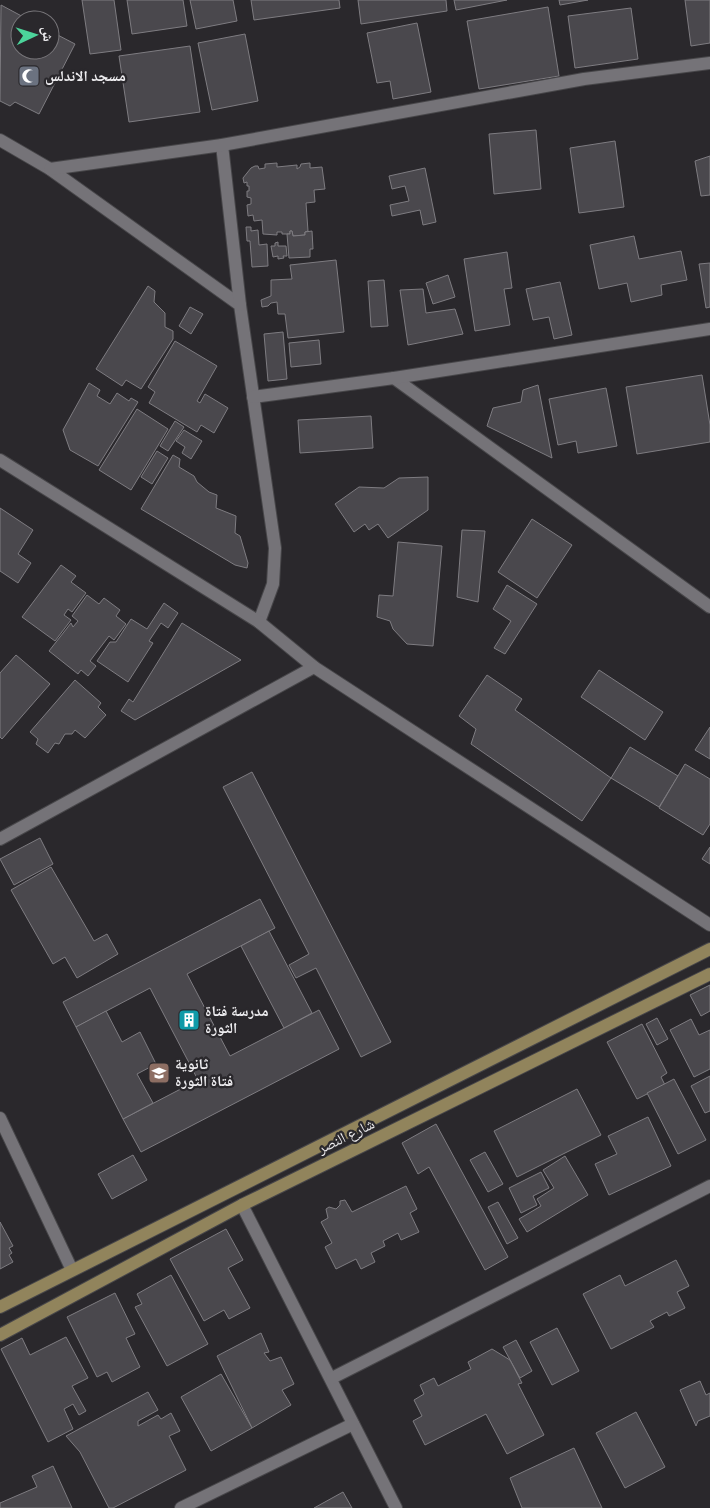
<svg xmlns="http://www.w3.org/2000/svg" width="710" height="1508" viewBox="0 0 710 1508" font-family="'Roboto Condensed','Noto Naskh Arabic',sans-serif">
  <rect width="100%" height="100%" fill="#2a282c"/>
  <g fill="#4a484d" stroke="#7e7c81">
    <path d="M82,0H114L121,50L90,54Z"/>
    <path d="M127,0H183L187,26L132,34Z"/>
    <path d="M190,0H233L237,21L196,29Z"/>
    <path d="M251,0H339L340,8L254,20Z"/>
    <path d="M358,0H446L447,11L361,24Z"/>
    <path d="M454,0H507L456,10Z"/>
    <path d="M559,0H588L560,5Z"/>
    <path d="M685,0H710V43L691,46Z"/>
    <path d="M1,5L29,20H20V50H50V31L75,44L39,114L15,102L10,106L0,101Z"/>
    <path d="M548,7L559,76L479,89L467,21Z"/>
    <path d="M631,8L638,59L575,68L568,16Z"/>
    <path d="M417,23L431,92L393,99L390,81L377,83L367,33Z"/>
    <path d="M245,34L258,101L212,110L198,43Z"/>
    <path d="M190,46L200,112L129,122L119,56Z"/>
    <path d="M536,130L541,189L494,194L489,134Z"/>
    <path d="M615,141L624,207L579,213L570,148Z"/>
    <path d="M710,156V195L701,196L695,161Z"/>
    <path d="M277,163V167L297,165V169L300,167L301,164L310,163V168L322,167L325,189L314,190L315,202L306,203L308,231L305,232V235L293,236L292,231H290V234H282V232H277V235L263,234L262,220L254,221L253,215L248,216L247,205L251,204V198L247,197V191H249V186H247V182L244,183L243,178L251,168L255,166H258L259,169L265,168V164Z"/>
    <path d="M425,168L436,222L423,225L420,210L392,216L390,205L409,201L405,186L392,189L389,176Z"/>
    <path d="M246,227H251V231L258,230L259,245L267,244L268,266L252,267L250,241H247Z"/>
    <path d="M290,231H292L293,236L305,235V232L312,231L313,249H310V257L289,258L287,234H290Z"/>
    <path d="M634,236L639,259L681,251L687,280L661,285L662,295L631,302L627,283L599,289L590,245Z"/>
    <path d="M278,242V246H286L287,256H283L284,258L278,259V256L273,257L271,246H275V243Z"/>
    <path d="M507,252L512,288L504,289L510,325L475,331L464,259Z"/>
    <path d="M336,260L344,332L288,338L285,314H278L277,302L271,303L268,306L262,307L261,300L271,296V280L292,279L290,265Z"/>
    <path d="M710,263V307L706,308L699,264Z"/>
    <path d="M448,275L455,297L433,304L426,283Z"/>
    <path d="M384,280L388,326L371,327L368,281Z"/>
    <path d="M560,282L572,335L554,339L549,317L533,320L526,289Z"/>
    <path d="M148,286L155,291L154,302L165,313V327L173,331V339L141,389L126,380L122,386L96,369Z"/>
    <path d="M423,289L426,313L455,309L463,334L408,345L400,290Z"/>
    <path d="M190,307L203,314L191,334L179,326Z"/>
    <path d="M283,332L287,379L268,381L264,334Z"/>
    <path d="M319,340L321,364L291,367L289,343Z"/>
    <path d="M175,341L217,366L197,401L200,403L205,394L228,408L214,433L201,425L197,432L149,403L155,392L148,387Z"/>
    <path d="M702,375L710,425V442L637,454L626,387Z"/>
    <path d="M89,383L100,390L97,396L110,404L117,393L129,401L131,398L138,402L98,466L70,450L63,430Z"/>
    <path d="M538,385L552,458L487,426L493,408L521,402L523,390Z"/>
    <path d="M606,388L617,446L578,453L576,441L558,445L549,399Z"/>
    <path d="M137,409L168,429L131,490L99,470Z"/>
    <path d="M371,416L373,448L300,453L298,420Z"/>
    <path d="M175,421L184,427L168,451L160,446Z"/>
    <path d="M184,430L202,441L191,459L182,453L185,447L176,441Z"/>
    <path d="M157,451L168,458L152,484L141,477Z"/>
    <path d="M173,455L180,459L179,467L194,476L197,482L209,492L217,495L216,508L236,516L235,533L240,536L248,563L247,568L235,565L141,509Z"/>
    <path d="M428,477V510L388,538L378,524L369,530L365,524L354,532L335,504L359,487L384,488L399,478Z"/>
    <path d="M0,508L33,530L18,554L31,563L18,583L0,571Z"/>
    <path d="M532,519L572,545L537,598L498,572Z"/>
    <path d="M462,530L485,531L478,602L457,597Z"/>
    <path d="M398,542L442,546L433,646L407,644L393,629L390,621L377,617L379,595L393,596Z"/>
    <path d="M61,565L76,576L71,582L86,593L72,612L68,609L64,615L71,620L55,641L22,617Z"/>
    <path d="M507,585L537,604L505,654L494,648L511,621L493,609Z"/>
    <path d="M87,595L99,604L104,598L120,610L116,616L126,624L114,640L109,636L90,661L96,666L88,676L81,670L78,674L49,651L71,623L73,627L78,621L72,616Z"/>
    <path d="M164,603L178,613L168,628L161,623L149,641L153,643L128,682L97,661L110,642H116L131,619L147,629Z"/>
    <path d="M182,623L241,660L135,720L121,711L129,699L133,702Z"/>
    <path d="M16,655L50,684L2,739L0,737V673Z"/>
    <path d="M599,670L663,712L645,740L581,697Z"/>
    <path d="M487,675L522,699L515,710L611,778L582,821L471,744L476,729L459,716Z"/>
    <path d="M75,680L101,703L98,707L106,715L85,738L75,730L72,734H65L59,744L55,743L48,753L36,744L38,739L30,732Z"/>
    <path d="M710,727V759L695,750Z"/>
    <path d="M630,747L678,776L659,807L611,778Z"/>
    <path d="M685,764L710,779V824L703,835L659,808Z"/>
    <path d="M252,772L391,1042L361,1057L316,968L296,978L289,965L309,954L223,787Z"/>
    <path d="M40,838L53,864L14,885L0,859Z"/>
    <path d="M710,847V864L702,859Z"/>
    <path d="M51,867L94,941L107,934L118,954L77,978L65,957L53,964L11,890Z"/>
    <path d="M260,899L275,928L187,974L230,1056L319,1010L339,1049L141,1152L123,1119L198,1080L150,988L76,1027L63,1002Z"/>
    <path d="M269,931L312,1013L284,1028L241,946Z"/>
    <path d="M710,985V1011L701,1016L690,995Z"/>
    <path d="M106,1011L122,1042L140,1032L156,1064L137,1074L153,1103L123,1119L76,1027Z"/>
    <path d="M657,1018L668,1039L657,1045L646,1024Z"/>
    <path d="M691,1019L699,1035L710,1030V1069L694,1077L670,1030Z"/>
    <path d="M642,1024L667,1073L661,1077L665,1085L637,1099L607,1042Z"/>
    <path d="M710,1076V1111L705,1113L691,1086Z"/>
    <path d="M674,1079L706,1140L678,1154L647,1093Z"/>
    <path d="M577,1089L601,1135L517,1177L494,1131Z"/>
    <path d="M648,1117L671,1166L609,1195L595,1164L617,1154L608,1136Z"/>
    <path d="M436,1124L508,1257L485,1270L429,1167L418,1174L402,1143Z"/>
    <path d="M485,1152L503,1184L488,1192L470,1160Z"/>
    <path d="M133,1155L147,1180L112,1199L98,1174Z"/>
    <path d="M565,1156L588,1195L527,1232L519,1219L541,1206L537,1199L554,1188L543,1170Z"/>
    <path d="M541,1172L549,1188L533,1196L537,1205L521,1213L509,1188Z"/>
    <path d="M406,1186L417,1209L410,1213L419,1232L401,1240L398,1233L383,1241L385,1246L371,1253L375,1262L361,1269L356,1259L336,1269L325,1247L332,1243L321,1222L328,1218L326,1209L329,1207L336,1209L340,1205V1201L345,1200L352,1212Z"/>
    <path d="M498,1202L518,1238L507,1244L488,1207Z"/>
    <path d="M0,1222L13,1246L9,1248L12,1253L9,1255L13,1262L0,1269Z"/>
    <path d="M226,1229L243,1260L228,1268L250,1308L229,1319L224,1310L204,1321L170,1259Z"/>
    <path d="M676,1260L689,1286L677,1292L685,1308L669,1316L667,1312L650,1321L654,1327L611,1349L583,1294L620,1275L625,1286Z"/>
    <path d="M171,1275L208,1344L167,1366L135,1307L142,1304L137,1294Z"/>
    <path d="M115,1293L135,1334L126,1338L140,1367L112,1382L107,1372L97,1377L67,1317Z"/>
    <path d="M557,1328L579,1371L552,1385L530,1342Z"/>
    <path d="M261,1333L269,1352L264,1353L270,1361L281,1357L294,1384L282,1390L291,1405L252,1428L217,1356Z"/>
    <path d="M66,1337L88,1378L72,1386L86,1411L79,1415L73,1404L64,1409L73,1429L48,1442L1,1349L22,1338L30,1355Z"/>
    <path d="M516,1340L532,1371L520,1378L503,1347Z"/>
    <path d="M492,1349L510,1360L522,1383L518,1384L544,1435L507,1454L486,1414L425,1445L413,1421L422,1416L414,1400L424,1394L420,1385L434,1378L438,1386L471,1369L468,1362Z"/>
    <path d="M221,1374L252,1428L211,1451L181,1397Z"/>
    <path d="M700,1381L706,1395L710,1393V1416L698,1421L696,1426L680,1390Z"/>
    <path d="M148,1392L158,1410L138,1421V1426L158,1415L161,1419L171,1413L180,1431L169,1436L186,1470L113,1508H109L80,1452L66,1436Z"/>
    <path d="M636,1412L665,1467L625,1488L596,1433Z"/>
    <path d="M574,1448L602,1508H522L510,1478Z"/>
    <path d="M53,1466L72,1508H0V1503L37,1487L32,1476Z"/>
    <path d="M343,1492L352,1508H314Z"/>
  </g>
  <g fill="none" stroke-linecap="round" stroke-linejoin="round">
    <g stroke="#474649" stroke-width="14">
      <g id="street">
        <path d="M0,140L50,169L240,305L275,548L273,584L259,622"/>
        <path d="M222,145L240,305"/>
        <path d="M50,169L222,145L584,79L710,63"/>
        <path d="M394,378L710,607"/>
        <path d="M253,397L394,378L710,329"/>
        <path d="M0,460L259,622L314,667L710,925"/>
        <path d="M0,839L314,667"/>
        <path d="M0,1118L72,1270"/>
        <path d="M242,1205L396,1508"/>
        <path d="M332,1378L710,1186"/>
        <path d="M181,1508L353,1424"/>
      </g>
    </g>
    <g stroke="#474649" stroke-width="14">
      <g id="secondary">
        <path d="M0,1307L710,949"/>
        <path d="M0,1335L242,1205L710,974"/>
      </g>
    </g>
    <use href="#street" stroke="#757378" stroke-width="12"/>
    <use href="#secondary" stroke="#91845c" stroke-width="12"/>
  </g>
  <defs>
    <g id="mosque-square" transform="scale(1.125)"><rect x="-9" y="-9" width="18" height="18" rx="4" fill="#6b7280" stroke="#2a282c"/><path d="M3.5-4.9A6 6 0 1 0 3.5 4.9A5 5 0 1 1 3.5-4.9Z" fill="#fff"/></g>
    <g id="building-square" transform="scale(1.125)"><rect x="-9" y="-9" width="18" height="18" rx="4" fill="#0f9aa8" stroke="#2a282c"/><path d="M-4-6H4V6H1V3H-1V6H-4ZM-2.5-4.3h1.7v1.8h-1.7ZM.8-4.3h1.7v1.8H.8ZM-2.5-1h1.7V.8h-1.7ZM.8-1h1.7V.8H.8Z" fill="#fff"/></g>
    <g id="school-square" transform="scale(1.125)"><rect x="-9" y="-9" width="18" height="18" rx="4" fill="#8d6e63" stroke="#2a282c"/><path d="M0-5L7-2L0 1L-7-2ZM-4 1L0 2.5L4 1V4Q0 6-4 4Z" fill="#fff"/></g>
  </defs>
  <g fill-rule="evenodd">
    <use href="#mosque-square" x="29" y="76"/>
    <use href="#building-square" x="189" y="1020"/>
    <use href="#school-square" x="159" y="1073"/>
  </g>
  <g text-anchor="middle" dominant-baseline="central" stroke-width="4.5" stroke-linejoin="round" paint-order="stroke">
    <g font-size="15" font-weight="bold" fill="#edecef" stroke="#2a282c" text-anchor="start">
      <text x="45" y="76">مسجد الاندلس</text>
      <text x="205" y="1011">مدرسة فتاة<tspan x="205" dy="17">الثورة</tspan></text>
      <text x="175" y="1064">ثانوية<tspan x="175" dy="17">فتاة الثورة</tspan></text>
    </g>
    <g font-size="15" fill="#edecef" stroke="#2a282c">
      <text transform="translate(346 1136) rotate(-26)">شارع النصر</text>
    </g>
  </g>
  <g transform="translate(35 35) rotate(86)"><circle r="24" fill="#2a282c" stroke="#78767a"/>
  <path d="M0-4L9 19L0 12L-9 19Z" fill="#4cd49b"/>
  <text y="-8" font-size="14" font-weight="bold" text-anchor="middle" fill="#edecef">ش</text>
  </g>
</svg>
